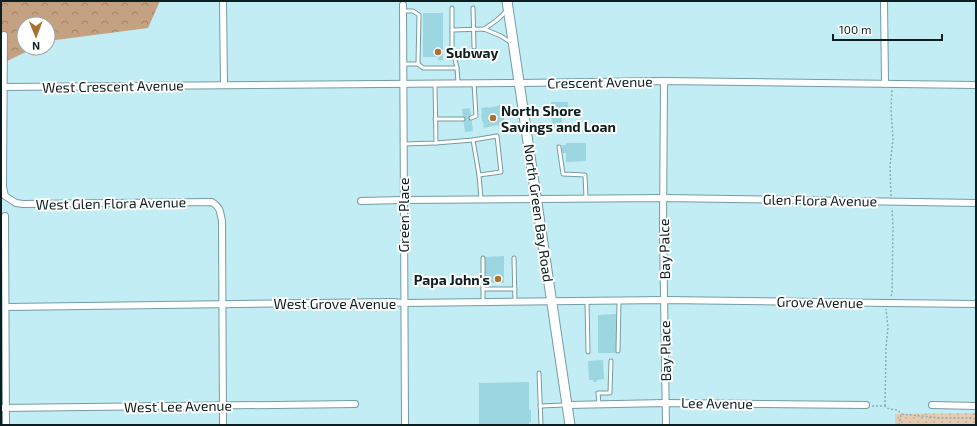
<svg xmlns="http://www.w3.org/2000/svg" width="977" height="426" viewBox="0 0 977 426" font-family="'Exo 2',sans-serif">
  <defs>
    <pattern id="forest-crowns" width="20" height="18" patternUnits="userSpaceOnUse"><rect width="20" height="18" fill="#c4a281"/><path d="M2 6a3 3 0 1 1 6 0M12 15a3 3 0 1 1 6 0" fill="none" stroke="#9e8369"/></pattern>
    <pattern id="park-dots" width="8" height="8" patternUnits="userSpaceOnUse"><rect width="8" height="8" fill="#e7cbb1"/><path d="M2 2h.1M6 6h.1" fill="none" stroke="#c5ae98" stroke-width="1.8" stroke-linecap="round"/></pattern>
  </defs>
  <rect width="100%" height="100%" fill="#c2edf4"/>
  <path fill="url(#forest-crowns)" d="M1,1H160L148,28L48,41V24H24V48H34L1,64Z"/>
  <path fill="url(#park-dots)" d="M976,413V425H895V414Z"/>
  <g fill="#9cd6e0">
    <path d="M423,13H443V60H438V57H423Z"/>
    <path d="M551,102H568L569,113H562V127H552Z"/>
    <path d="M501,105L504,116V125L497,126V125L484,128L483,121L482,122L481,114H482L481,108L488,107V108Z"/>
    <path d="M470,108L473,131L465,132L462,109Z"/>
    <path d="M566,143H586V161L566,162V153H562V145H566Z"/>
    <path d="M504,256V283H485V257Z"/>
    <path d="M616,314L617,353H598V315Z"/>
    <path d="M603,360L604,379L597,380V382H593V380H589L588,361Z"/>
    <path d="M529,382V410H531V422H529V425H479V383Z"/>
  </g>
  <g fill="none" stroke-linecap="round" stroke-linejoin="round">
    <g stroke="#739ca3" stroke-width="5">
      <g id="lane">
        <path d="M452,8V46L457,68L458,83"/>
        <path d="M473,8L474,47"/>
        <path d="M403,11H413L419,15L418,64"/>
        <path d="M484,29C492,24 500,19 506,11"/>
        <path d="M452,30L484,29L501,36L510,42"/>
        <path d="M404,64H418L423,68H457"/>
        <path d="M471,118L476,116L474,83"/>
        <path d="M435,119H463"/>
        <path d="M473,140L479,175L481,199"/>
        <path d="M436,143L473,140L497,136L501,172L479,175"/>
        <path d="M403,144L436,143L435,84"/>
        <path d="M559,147L563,174L585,175L586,198"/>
        <path d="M483,258V302"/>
        <path d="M514,258L515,302"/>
        <path d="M483,289H515"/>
        <path d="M587,301L588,352"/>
        <path d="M618,351L619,301"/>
        <path d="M539,373L541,425"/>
        <path d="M599,404L598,393H610L611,361"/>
        <path d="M540,406L565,405"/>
      </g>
    </g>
    <g stroke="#739ca3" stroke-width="8">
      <g id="street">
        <path d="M223,1L224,85"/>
        <path d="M884,1L885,83"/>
        <path d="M403,5L405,425"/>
        <path d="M4,35L3,187L5,196L16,203L23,204L212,202C221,208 220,212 222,221L223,425"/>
        <path d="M664,81L663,230L666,425"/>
        <path d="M1,87L519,83L664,81L976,85"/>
        <path d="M361,201L403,200L664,198L976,203"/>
        <path d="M5,216L6,425"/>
        <path d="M6,307L392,302L404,303L665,300L887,303L976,304"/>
        <path d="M567,405L666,403L866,405"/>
        <path d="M932,405L976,406"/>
        <path d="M1,408L355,404"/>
      </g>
    </g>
    <g stroke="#739ca3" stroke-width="11">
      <path id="primary" d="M507,1L570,425"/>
    </g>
    <g stroke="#8baeb4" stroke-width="1.5" stroke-dasharray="2 2" stroke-linecap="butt">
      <path d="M891,196L890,166L893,139L891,109L892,90"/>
      <path d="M891,296L892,294L893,227L892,208"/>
      <path d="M872,406H885L889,409L898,410L901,414"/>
      <path d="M885,406L886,348L888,328L886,309"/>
      <path d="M899,425L901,414L941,418H969L976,419"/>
    </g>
    <use href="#lane" stroke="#fff" stroke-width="3"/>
    <use href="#street" stroke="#fff" stroke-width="6"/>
    <use href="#primary" stroke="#fff" stroke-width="9"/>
  </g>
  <g fill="#aa7130" stroke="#fff" stroke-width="1.5">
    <circle cx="438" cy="52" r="4"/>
    <circle cx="493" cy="118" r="4"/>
    <circle cx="498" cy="279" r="4"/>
  </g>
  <g text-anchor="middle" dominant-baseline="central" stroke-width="4" stroke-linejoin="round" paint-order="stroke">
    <g font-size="14" font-weight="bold" fill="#0d1e20" stroke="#fff" text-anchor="start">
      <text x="446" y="52">Subway</text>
      <text x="501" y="110">North Shore<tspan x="501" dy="16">Savings and Loan</tspan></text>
      <text x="490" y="279" text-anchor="end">Papa John's</text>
    </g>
    <g font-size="14" fill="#0d1e20" stroke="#fff">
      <text transform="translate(600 82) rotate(-1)">Crescent Avenue</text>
      <text transform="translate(113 86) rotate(-1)">West Crescent Avenue</text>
      <text transform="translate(820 200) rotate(1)">Glen Flora Avenue</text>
      <text transform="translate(111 203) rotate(-1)">West Glen Flora Avenue</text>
      <text transform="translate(539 213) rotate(82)">North Green Bay Road</text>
      <text transform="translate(403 215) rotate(-90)">Green Place</text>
      <text transform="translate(664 249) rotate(-91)">Bay Palce</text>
      <text transform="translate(820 302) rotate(1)">Grove Avenue</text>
      <text x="335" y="303">West Grove Avenue</text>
      <text transform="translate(665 351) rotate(-91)">Bay Place</text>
      <text transform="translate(717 403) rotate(1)">Lee Avenue</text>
      <text transform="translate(178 406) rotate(-1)">West Lee Avenue</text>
    </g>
  </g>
  <rect width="977" height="426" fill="none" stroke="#0d1e20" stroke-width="4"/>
  <g transform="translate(36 36) rotate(179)"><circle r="19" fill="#ffffff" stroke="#9ea5a6"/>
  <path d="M0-3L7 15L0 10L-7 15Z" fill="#aa7130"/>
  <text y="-6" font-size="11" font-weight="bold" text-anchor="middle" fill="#0d1e20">N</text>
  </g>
  <path d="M833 34v6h109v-6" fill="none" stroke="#0d1e20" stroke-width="2"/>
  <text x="839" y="34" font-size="12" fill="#0d1e20" stroke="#ffffff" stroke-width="3" paint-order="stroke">100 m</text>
</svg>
